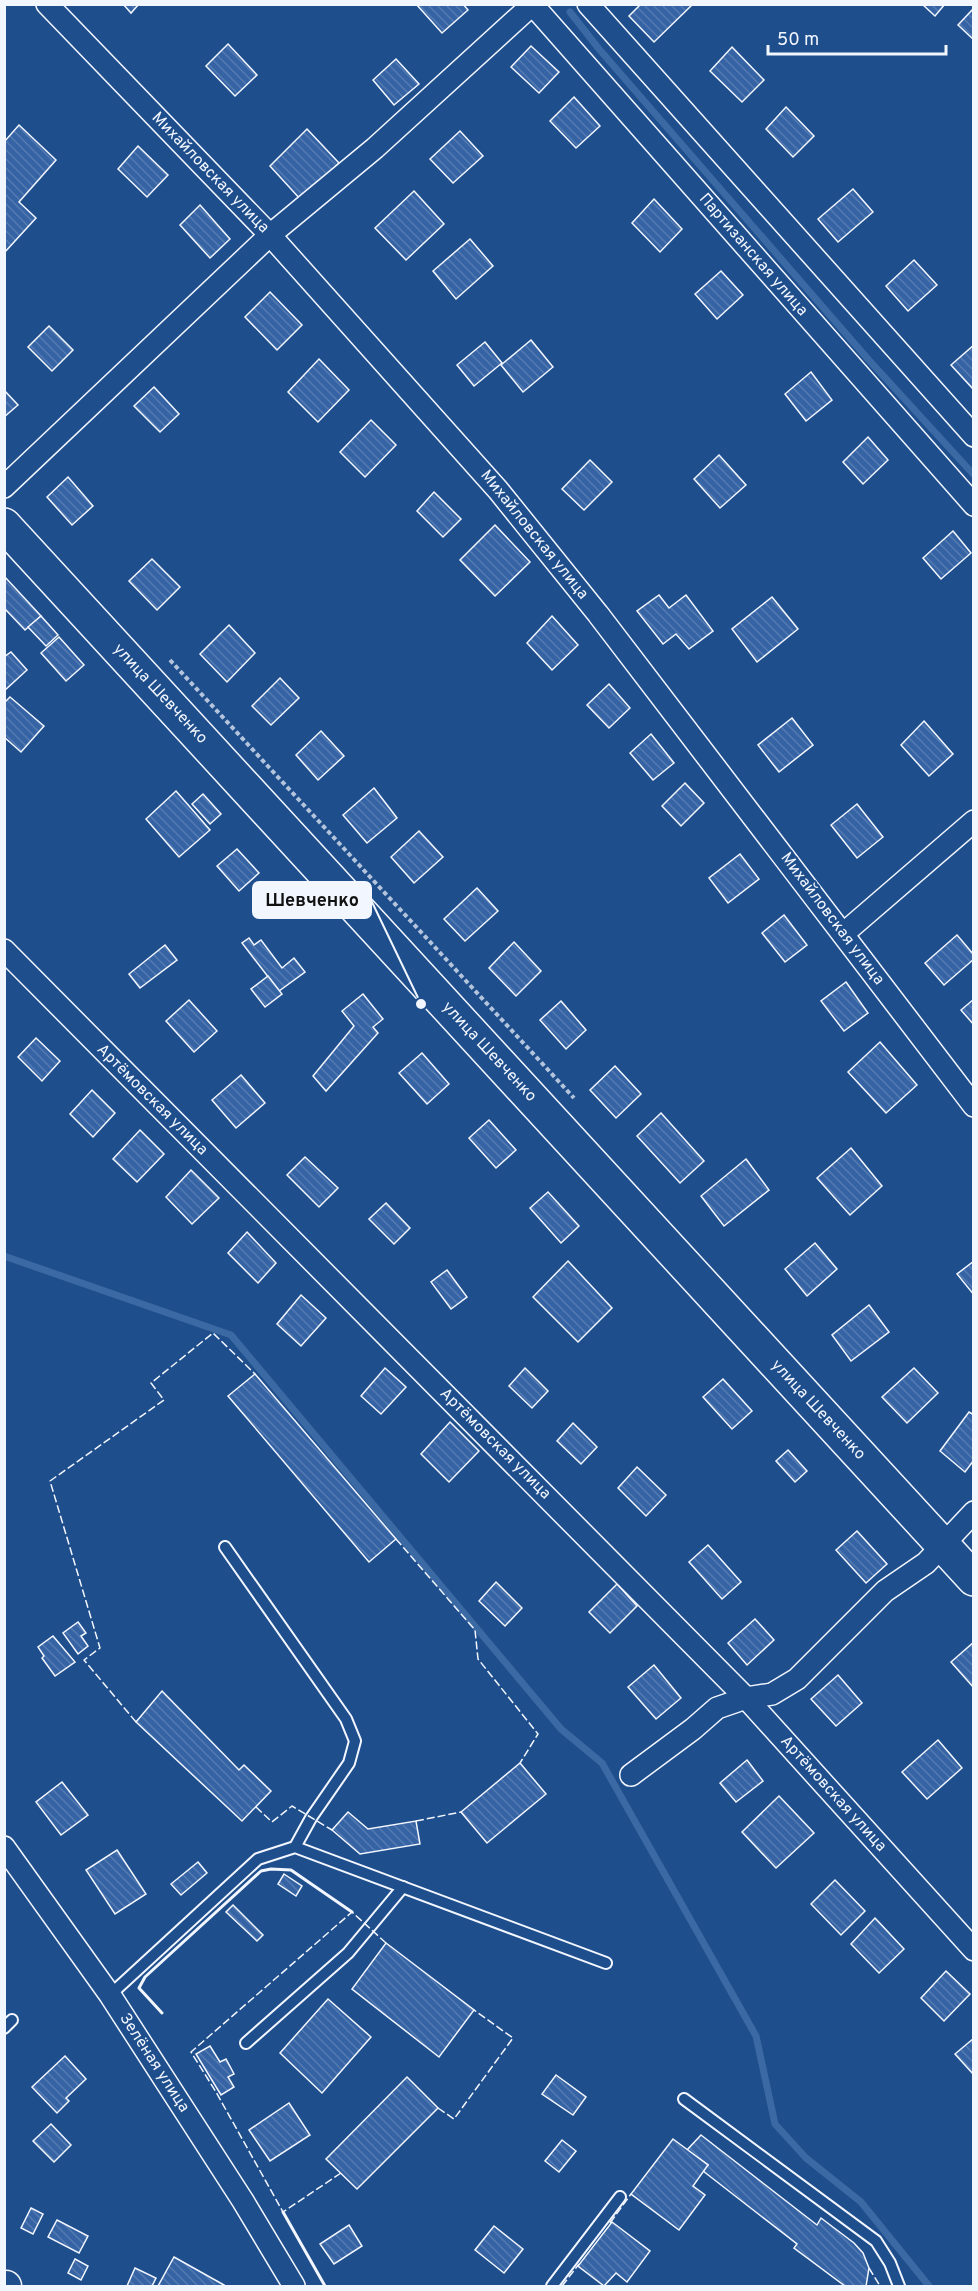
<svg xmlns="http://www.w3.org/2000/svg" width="978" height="2291" viewBox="0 0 978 2291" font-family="Overpass,sans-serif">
  <defs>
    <pattern id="building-back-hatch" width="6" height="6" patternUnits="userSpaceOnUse" patternTransform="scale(1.5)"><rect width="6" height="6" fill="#3563a3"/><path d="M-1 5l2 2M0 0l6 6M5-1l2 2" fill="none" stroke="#537ab1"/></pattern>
  </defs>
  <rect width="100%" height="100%" fill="#1f4e8c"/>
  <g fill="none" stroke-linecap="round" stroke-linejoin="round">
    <g stroke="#3b69a3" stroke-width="7">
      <path d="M570,12L599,49L867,358L974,475"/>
      <path d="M4,1256L231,1335L561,1729L602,1763L756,2036L775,2124L806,2158L861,2202L929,2286"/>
    </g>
  </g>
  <g fill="url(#building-back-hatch)" stroke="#f2f6ff" stroke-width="1.5">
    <path d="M123,4H139L131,13Z"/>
    <path d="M416,4H463L468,10L442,33Z"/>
    <path d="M641,4H693L654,42L629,16Z"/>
    <path d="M922,4H945L935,16Z"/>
    <path d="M974,8V40L958,25Z"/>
    <path d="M228,44L257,75L235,96L206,66Z"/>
    <path d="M531,46L559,72L539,93L511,67Z"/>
    <path d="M732,47L764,80L742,102L710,71Z"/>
    <path d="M396,59L419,84L394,105L373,80Z"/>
    <path d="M574,97L600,126L576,148L550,121Z"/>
    <path d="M786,107L814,136L793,157L766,129Z"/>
    <path d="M19,125L56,160L19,202L36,218L4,253V142Z"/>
    <path d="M307,129L339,163L301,200L270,166Z"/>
    <path d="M460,131L483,156L453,183L430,159Z"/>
    <path d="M138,146L168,175L147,197L118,169Z"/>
    <path d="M853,189L873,212L838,242L818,219Z"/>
    <path d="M414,191L444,224L406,260L375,228Z"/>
    <path d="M654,199L682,229L660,252L632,223Z"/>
    <path d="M200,205L230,239L210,258L180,225Z"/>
    <path d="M470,239L493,266L456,299L433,271Z"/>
    <path d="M914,260L937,285L908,311L886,286Z"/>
    <path d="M721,271L743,295L717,319L695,294Z"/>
    <path d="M270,292L302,325L277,350L245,317Z"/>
    <path d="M49,326L73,350L52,371L28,347Z"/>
    <path d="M531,340L553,367L523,392L501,365Z"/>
    <path d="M485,342L502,363L474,386L457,365Z"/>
    <path d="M974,345V390L951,365Z"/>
    <path d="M319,359L349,390L318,422L288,392Z"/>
    <path d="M811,372L832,400L806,421L785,394Z"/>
    <path d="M154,387L179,414L160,432L134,406Z"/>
    <path d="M4,390L18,405L4,417Z"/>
    <path d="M371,420L396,445L365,477L340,452Z"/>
    <path d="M868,437L888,460L863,484L843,462Z"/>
    <path d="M719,455L746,485L720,508L694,479Z"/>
    <path d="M590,460L612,482L584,510L562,489Z"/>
    <path d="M68,477L93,506L72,525L47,497Z"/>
    <path d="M434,492L461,519L443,537L417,511Z"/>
    <path d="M495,525L530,562L495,596L460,560Z"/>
    <path d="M953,531L971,553L941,579L923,558Z"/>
    <path d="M152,559L180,587L157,610L129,581Z"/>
    <path d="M4,576L41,616L25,630L4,608Z"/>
    <path d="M659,595L669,608L686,595L713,631L689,649L676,634L663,644L637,611Z"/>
    <path d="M772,597L798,629L757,662L732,629Z"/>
    <path d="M41,616L58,635L46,646L28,627Z"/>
    <path d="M552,616L578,645L552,670L527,643Z"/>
    <path d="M229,625L255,653L227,682L200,654Z"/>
    <path d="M59,637L84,665L66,681L41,653Z"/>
    <path d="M11,652L27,670L5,690L4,657Z"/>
    <path d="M280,678L299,698L271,725L252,706Z"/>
    <path d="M609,684L630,708L609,728L587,705Z"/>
    <path d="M10,697L44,726L21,752L4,737V703Z"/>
    <path d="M792,718L813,745L779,772L758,745Z"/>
    <path d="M924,721L953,754L929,776L901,745Z"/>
    <path d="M321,731L344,756L318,780L296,755Z"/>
    <path d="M651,734L674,763L653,780L630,753Z"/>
    <path d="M685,783L704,803L681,826L662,806Z"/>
    <path d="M374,788L397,818L367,843L343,815Z"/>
    <path d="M176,791L210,830L179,857L146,819Z"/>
    <path d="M203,794L221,814L210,824L192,804Z"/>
    <path d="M857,804L883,837L857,858L831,825Z"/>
    <path d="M419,831L443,857L414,883L391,857Z"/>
    <path d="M237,849L259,873L239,891L217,866Z"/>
    <path d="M740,854L759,879L728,903L709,878Z"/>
    <path d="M477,888L498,911L465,941L444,919Z"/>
    <path d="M784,915L807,945L785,962L762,933Z"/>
    <path d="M957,935L974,955V959L944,985L925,963Z"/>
    <path d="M249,938L254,945L261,940L282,968L294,958L305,972L279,991L242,943Z"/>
    <path d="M514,942L541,971L516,996L489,968Z"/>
    <path d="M165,945L177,960L140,988L129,974Z"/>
    <path d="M268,976L282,994L265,1007L251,989Z"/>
    <path d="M846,982L868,1013L844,1031L821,1001Z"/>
    <path d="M363,994L383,1019L373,1027L378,1033L326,1091L313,1076L354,1026L342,1011Z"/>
    <path d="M974,999V1025L961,1010Z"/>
    <path d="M189,1000L217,1031L194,1052L166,1021Z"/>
    <path d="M561,1001L586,1030L566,1049L540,1020Z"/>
    <path d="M36,1038L60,1061L42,1081L18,1057Z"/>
    <path d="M880,1042L917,1085L886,1113L848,1072Z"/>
    <path d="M422,1053L449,1084L427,1104L399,1073Z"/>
    <path d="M615,1066L641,1094L616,1118L590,1090Z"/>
    <path d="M241,1075L265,1103L236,1128L212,1100Z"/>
    <path d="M92,1090L115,1113L93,1137L70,1114Z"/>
    <path d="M661,1113L704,1161L680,1183L637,1136Z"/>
    <path d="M489,1120L516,1150L496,1168L469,1138Z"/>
    <path d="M140,1130L164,1154L137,1182L113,1159Z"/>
    <path d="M851,1148L882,1186L850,1215L817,1178Z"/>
    <path d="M305,1157L338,1188L319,1207L287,1175Z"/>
    <path d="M746,1159L769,1190L724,1226L701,1196Z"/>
    <path d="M191,1170L219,1198L192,1224L166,1197Z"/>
    <path d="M548,1192L579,1226L561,1243L530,1208Z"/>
    <path d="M386,1203L410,1228L394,1244L369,1219Z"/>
    <path d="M247,1232L276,1263L258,1283L228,1253Z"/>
    <path d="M815,1243L837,1269L807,1296L785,1269Z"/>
    <path d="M568,1261L612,1308L578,1342L533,1297Z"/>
    <path d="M974,1261V1295L957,1274Z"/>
    <path d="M447,1270L467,1297L451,1309L431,1282Z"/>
    <path d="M301,1295L326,1318L301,1346L277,1324Z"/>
    <path d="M869,1305L889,1332L851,1361L832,1335Z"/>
    <path d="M385,1368L406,1387L381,1414L361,1396Z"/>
    <path d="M525,1368L548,1391L532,1408L509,1386Z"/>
    <path d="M914,1368L938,1393L907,1423L882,1397Z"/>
    <path d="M255,1374L396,1539L369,1562L228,1396Z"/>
    <path d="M723,1379L752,1411L732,1429L703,1397Z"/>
    <path d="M969,1412L974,1415V1460L965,1472L940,1451Z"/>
    <path d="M450,1422L479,1451L449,1482L421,1454Z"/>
    <path d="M573,1423L597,1447L581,1464L557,1441Z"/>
    <path d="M788,1450L807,1471L795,1482L776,1461Z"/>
    <path d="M637,1467L666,1495L646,1516L618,1488Z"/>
    <path d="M857,1531L887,1564L866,1583L836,1550Z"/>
    <path d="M708,1545L741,1582L722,1599L689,1562Z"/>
    <path d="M496,1582L522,1608L505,1626L479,1601Z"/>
    <path d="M617,1584L637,1606L610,1633L589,1612Z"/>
    <path d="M755,1619L774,1640L747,1665L728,1643Z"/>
    <path d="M78,1622L86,1633L81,1636L88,1646L78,1654L63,1633Z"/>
    <path d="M53,1636L75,1662L55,1676L42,1658L44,1656L38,1647Z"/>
    <path d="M974,1642V1688L951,1662Z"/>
    <path d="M654,1665L681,1698L656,1719L628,1687Z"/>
    <path d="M838,1675L862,1703L836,1726L811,1699Z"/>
    <path d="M162,1691L239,1770L244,1765L271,1791L242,1821L136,1722Z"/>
    <path d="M938,1740L962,1768L927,1799L902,1772Z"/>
    <path d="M747,1760L763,1781L736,1802L720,1783Z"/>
    <path d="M520,1763L546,1794L487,1843L461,1812Z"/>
    <path d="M62,1782L88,1815L61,1835L36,1802Z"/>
    <path d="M779,1796L814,1833L776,1868L742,1832Z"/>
    <path d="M348,1812L368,1829L416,1821L420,1844L360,1854L332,1830Z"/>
    <path d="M117,1850L146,1894L115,1914L86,1870Z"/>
    <path d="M198,1862L207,1873L181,1895L171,1884Z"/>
    <path d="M284,1874L302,1886L296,1896L278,1884Z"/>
    <path d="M835,1880L865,1911L841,1935L811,1904Z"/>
    <path d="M233,1905L263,1935L257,1941L226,1912Z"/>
    <path d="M875,1918L904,1949L879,1973L851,1944Z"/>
    <path d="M386,1943L474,2010L439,2057L352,1989Z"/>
    <path d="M946,1971L970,1994L944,2021L921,1998Z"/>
    <path d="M328,1999L371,2037L322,2093L280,2053Z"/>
    <path d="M974,2038V2075L955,2054Z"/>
    <path d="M210,2046L220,2062L226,2059L234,2074L228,2077L234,2087L221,2095L196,2054Z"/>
    <path d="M65,2056L86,2079L66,2098L69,2101L57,2113L32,2087Z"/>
    <path d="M556,2075L586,2097L573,2115L542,2094Z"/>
    <path d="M407,2077L438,2108L357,2189L326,2159Z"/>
    <path d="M289,2103L310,2135L270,2161L249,2130Z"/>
    <path d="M51,2124L71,2145L54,2162L33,2141Z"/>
    <path d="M701,2135L817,2225L821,2218L854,2243L863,2253L869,2268L866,2286H845L794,2248L797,2244L703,2171L708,2165L687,2150Z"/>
    <path d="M673,2139L708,2165L693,2186L705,2195L679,2230L631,2194Z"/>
    <path d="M562,2140L576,2151L559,2172L545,2161Z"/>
    <path d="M31,2208L43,2214L33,2234L21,2228Z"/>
    <path d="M57,2220L88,2236L79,2253L48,2237Z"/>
    <path d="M612,2222L650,2251L627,2282L616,2273L604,2286L578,2266Z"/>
    <path d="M349,2225L362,2246L334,2264L320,2244Z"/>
    <path d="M494,2226L523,2249L504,2273L475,2250Z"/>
    <path d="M174,2257L224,2285L223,2286H158Z"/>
    <path d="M75,2259L88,2266L81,2280L68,2273Z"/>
    <path d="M135,2268L156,2278L152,2286H127Z"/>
  </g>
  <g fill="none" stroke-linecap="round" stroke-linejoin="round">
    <g stroke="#f2f6ff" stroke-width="14">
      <g id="service">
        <path d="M225,1547L346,1719L355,1741L349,1763L311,1818L295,1847"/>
        <path d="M110,1995L258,1859L295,1847L606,1963"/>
        <path d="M4,2028L12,2020"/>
        <path d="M246,2043L348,1953L403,1887"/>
        <path d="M684,2099L876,2241L890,2263L899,2286"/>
        <path d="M552,2286L620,2197"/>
      </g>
    </g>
    <g stroke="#f2f6ff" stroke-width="24">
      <g id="minor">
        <path d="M47,4L270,235L498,490L598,614L974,1106"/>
        <path d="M532,4L974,505"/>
        <path d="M588,4L974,436"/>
        <path d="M4,487L270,235L375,148L532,5"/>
        <path d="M843,934L974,821"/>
        <path d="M4,950L746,1698L974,1950"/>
        <path d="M631,1775L693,1729L717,1708L746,1698L772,1694L797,1679L885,1591L926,1563L974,1512"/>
        <path d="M4,1847L110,1995L243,2201L294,2286"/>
      </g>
    </g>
    <g stroke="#f2f6ff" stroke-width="33">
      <path id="secondary" d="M4,2286H6"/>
    </g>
    <g stroke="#f2f6ff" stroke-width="36">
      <path id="primary" d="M4,525L974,1579"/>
    </g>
    <path stroke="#b3c4dc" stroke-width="4" stroke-dasharray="4.5 3" stroke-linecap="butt" d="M170,660L574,1098"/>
    <use href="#service" stroke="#1f4e8c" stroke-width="10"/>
    <use href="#minor" stroke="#1f4e8c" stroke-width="21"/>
    <use href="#secondary" stroke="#1f4e8c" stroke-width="30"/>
    <use href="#primary" stroke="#1f4e8c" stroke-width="33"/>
    <g stroke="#f2f6ff" stroke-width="1.5" stroke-dasharray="8 3" stroke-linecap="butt">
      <path d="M396,1539L475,1630L478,1659L538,1734L520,1763"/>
      <path d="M136,1722L84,1660L100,1648L50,1481L164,1400L151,1383L213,1333L255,1374"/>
      <path d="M256,1807L272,1822L292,1806L332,1830"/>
      <path d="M416,1821L461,1812"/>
      <path d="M438,2108L454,2119L513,2038L474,2010"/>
      <path d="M341,2173L283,2212L216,2092L191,2052L352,1912L386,1943"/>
      <path d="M610,2223L631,2194"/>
      <path d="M869,2268L880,2286"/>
      <path d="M562,2286L579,2264"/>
    </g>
    <g stroke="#f2f6ff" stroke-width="3">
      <path d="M162,2013L139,1988L145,1977L261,1871L271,1869L291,1870L352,1912"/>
      <path d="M283,2212L325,2286"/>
    </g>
  </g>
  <g text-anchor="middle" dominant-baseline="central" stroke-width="4.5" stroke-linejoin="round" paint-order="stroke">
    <g font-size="16" fill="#f2f6ff" stroke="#1f4e8c">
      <text transform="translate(210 173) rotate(46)">Михайловская улица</text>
      <text transform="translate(753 255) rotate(49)">Партизанская улица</text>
      <text transform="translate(534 535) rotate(51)">Михайловская улица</text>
      <text transform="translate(160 694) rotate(47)">улица Шевченко</text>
      <text transform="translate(832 919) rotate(53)">Михайловская улица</text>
      <text transform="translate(489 1052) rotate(47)">улица Шевченко</text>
      <text transform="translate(152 1100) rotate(45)">Артёмовская улица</text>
      <text transform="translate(818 1410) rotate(47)">улица Шевченко</text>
      <text transform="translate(495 1444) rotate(45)">Артёмовская улица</text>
      <text transform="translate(833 1794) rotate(48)">Артёмовская улица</text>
      <text transform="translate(154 2063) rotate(57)">Зелёная улица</text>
    </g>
  </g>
  <path fill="none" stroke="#f2f6ff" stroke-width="2" d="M421 1004L371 900"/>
  <circle fill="#f2f6ff" stroke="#1f4e8c" stroke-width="2" cx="421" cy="1004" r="6"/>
  <rect fill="#f2f6ff" stroke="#f2f6ff" stroke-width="2" x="253" y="882" width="118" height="36" rx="6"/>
  <g font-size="18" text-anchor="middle" font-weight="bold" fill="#111">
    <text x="312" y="906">Шевченко</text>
  </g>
  <rect width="978" height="2291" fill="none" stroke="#f2f6ff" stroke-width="12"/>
  <path d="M768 45v9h178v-9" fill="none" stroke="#f2f6ff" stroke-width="3"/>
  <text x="777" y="45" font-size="18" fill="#f2f6ff" stroke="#1f4e8c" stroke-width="4.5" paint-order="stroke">50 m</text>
</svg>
